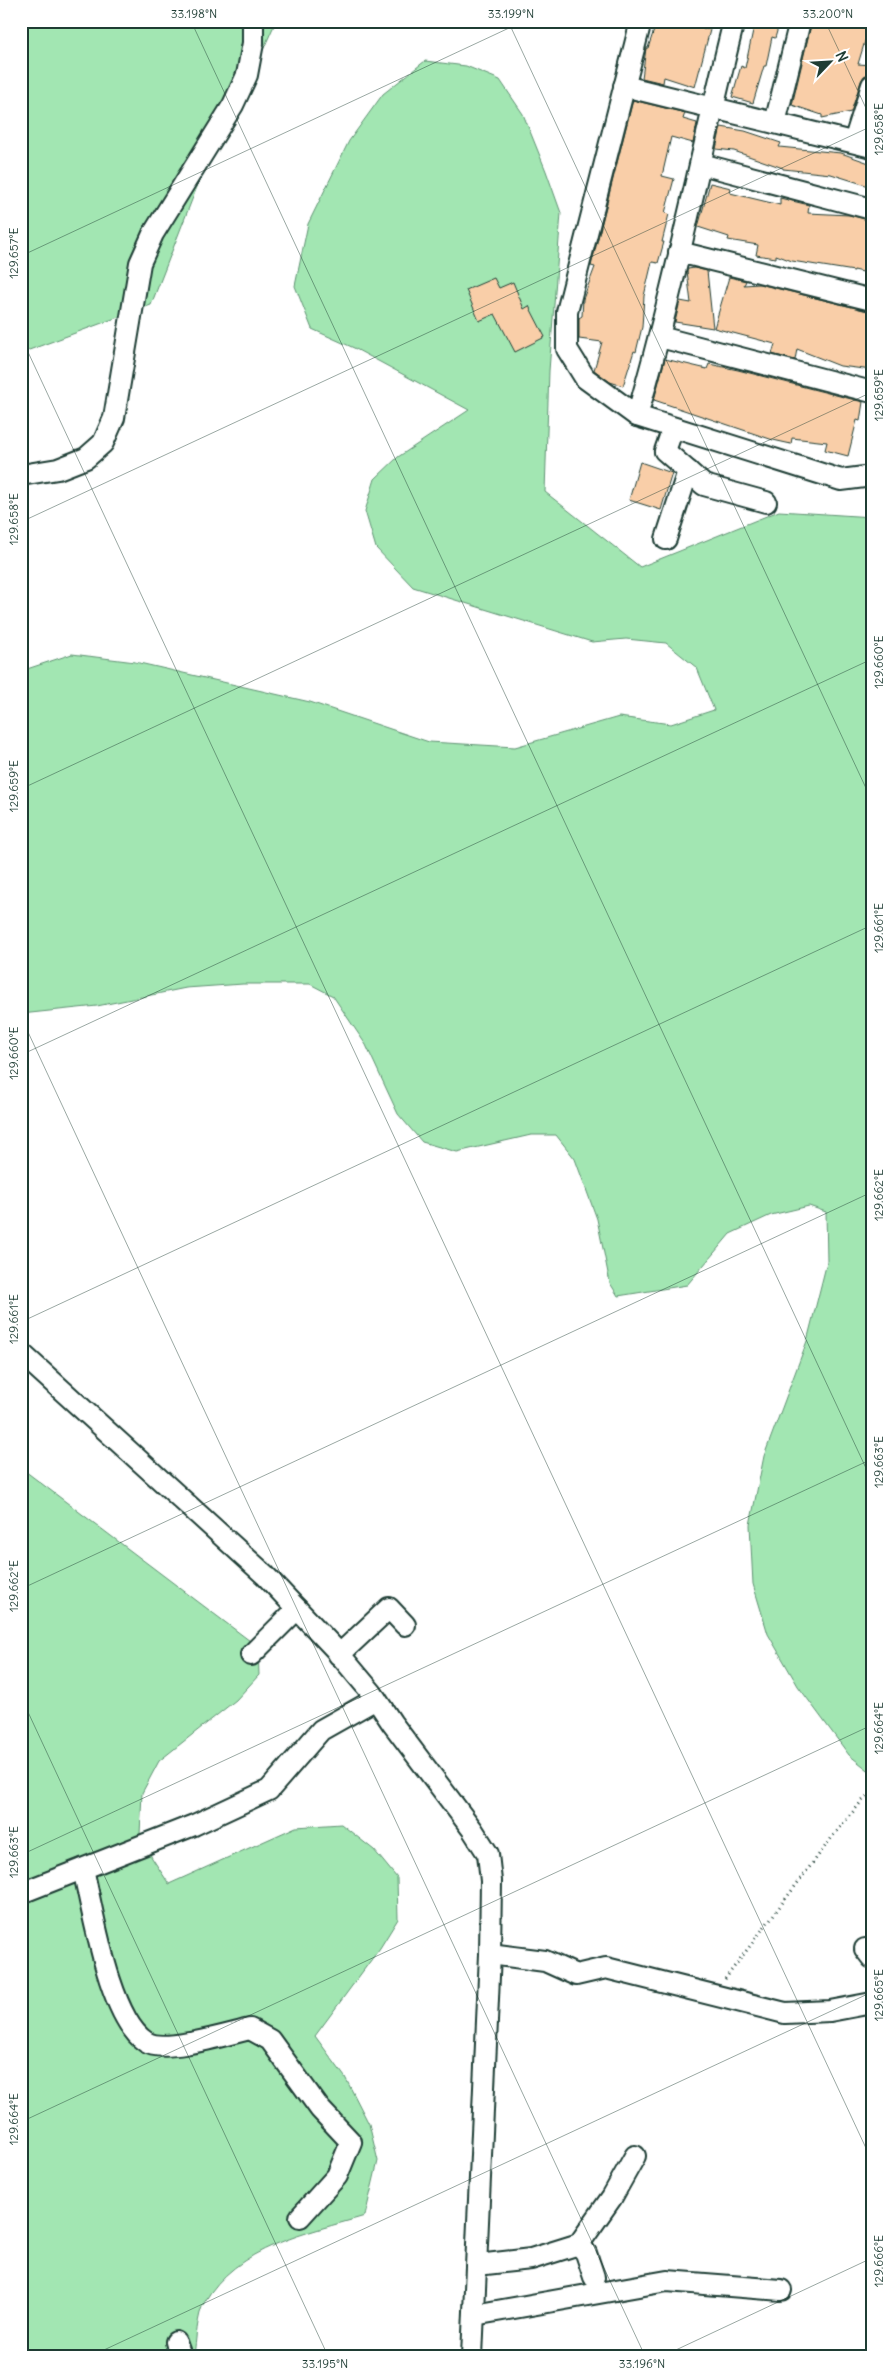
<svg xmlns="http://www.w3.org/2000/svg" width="893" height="2377" viewBox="0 0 893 2377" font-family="Delius,sans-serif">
  <rect width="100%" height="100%" fill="#fff"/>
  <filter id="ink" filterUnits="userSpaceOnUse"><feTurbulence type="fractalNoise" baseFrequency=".02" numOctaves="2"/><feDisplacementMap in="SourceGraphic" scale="10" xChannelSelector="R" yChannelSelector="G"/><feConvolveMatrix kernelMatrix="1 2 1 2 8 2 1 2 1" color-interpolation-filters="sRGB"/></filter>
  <g filter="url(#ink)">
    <g fill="#a2e6b2" stroke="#609273">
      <path d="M21,21H276L239,104L202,174L151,305L21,353Z"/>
      <path d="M425,61L466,66L500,80L523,114L546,171L561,213L549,371L545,492L640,567L779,511L872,517V1773L849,1755L798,1686L768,1634L753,1584L750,1525L764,1456L807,1341L827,1262L826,1212L809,1206L771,1215L730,1234L687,1285L618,1296L610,1283L597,1219L575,1159L556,1135H531L457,1152L422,1142L398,1114L366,1045L333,996L310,984H243L186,988L97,1006L21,1014V671L72,654L135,662L310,702L429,742L515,747L619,717L671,724L714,710L697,668L666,643L626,639L592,642L413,587L376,548L365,511L375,479L398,457L469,410L354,348L312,329L295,286L308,224L349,141L383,94Z"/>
      <path d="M21,1468L258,1647L259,1675L236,1700L159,1761L142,1793L140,1834L152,1858L169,1884L296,1827L341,1824L374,1850L397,1878L398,1919L380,1948L315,2036L345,2077L369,2124L378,2161L365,2216C308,2233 236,2246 204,2303C197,2314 196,2342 194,2356H21Z"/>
    </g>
    <g fill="#f9cea8" stroke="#1f3d34">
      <path d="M657,21H672L710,30L695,87L664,77L663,83L642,78L646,48H648Z"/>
      <path d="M755,21H780L775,38L772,37L766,66H764L753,103L732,97L741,66L745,68Z"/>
      <path d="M812,21H847L869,28L858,64L872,65V73L864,76L861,81L851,112L822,118V115L792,105Z"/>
      <path d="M633,100L685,113L683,119L697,123L693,143L671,137L662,176L674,179L665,213L669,214L662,242H664L658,263L652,262L644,296L642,327L636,352L634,351L623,386L610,382L594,370L602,342L579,339V318L582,316L583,299L595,267L591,266Z"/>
      <path d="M721,127L745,131L781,143L779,147L841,153L872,164V187L831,174L783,169V168L734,151L716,149Z"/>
      <path d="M710,183L731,188L730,193L780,205V198L809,205L808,213L849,215L872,221L866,256L872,259V274L854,270V271L792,261L776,255V258L756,255L758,245L728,240L729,237L698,227Z"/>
      <path d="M694,268L707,271L713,328L675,322L680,301L691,303L687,271L688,269Z"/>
      <path d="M729,277L746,281L744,285L759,284L872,312V370L840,366L797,349L795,360L772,354L775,344L714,328Z"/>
      <path d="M494,278L499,288L513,282L524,309L529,306L545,337L515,352L495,314L479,321L466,290Z"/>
      <path d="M665,359L707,369L709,364L738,370L863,402L860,421L857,420L848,456L825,450L827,442L792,438L791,444L773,440L654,400Z"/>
      <path d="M640,462L672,473L661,510L629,500Z"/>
    </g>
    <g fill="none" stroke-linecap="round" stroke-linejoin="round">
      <g stroke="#1f3d34" stroke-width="24">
        <g id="minor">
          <path d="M641,21L567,312V349L585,378L637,416L841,480L872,476"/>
          <path d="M624,86L872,147"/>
          <path d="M775,123L800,21"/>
          <path d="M854,142L872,85"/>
          <path d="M701,164L872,209"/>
          <path d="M679,252L872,300"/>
          <path d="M660,337L872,392"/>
          <path d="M637,416C675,286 701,153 734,21"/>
          <path d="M673,428L665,451L704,485L766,502"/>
          <path d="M21,475L58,469L86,458L103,443L114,418L140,263L153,234L233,105L247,75L253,43V21"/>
          <path d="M666,539L688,471"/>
          <path d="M21,1353L265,1575L335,1649L372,1693L392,1723L472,1829L488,1854L491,1881L490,1954L472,2356"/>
          <path d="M251,1655L297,1609"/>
          <path d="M339,1655L389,1608L405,1625"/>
          <path d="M83,1869C93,1910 109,2018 146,2042C164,2054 228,2034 250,2029L270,2040L320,2109L351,2142L337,2176L300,2217"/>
          <path d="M21,1893L194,1825L269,1790L321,1730L376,1699"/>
          <path d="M865,1949L872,1958"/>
          <path d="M490,1954L545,1961L576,1975L606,1968L785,2013L830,2011L872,2003"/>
          <path d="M579,2244L586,2253L594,2277"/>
          <path d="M477,2265L531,2259L579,2244L612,2197L635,2156"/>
          <path d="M474,2315L667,2281L781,2290"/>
          <path d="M176,2342L181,2356"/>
        </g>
      </g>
      <path stroke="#1f3d34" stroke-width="3" stroke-dasharray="1 4" stroke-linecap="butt" d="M725,1979L833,1836L862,1801L872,1793"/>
      <use href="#minor" stroke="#fff" stroke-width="20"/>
      <g stroke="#1f3d34" stroke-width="5.5">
        <path id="rail" d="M52,23L53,21"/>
      </g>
      <use href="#rail" stroke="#fff" stroke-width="4" stroke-dasharray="11" stroke-linecap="butt"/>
    </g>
  </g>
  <path fill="none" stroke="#1f3d34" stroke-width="1" stroke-opacity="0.45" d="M191,21L872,1481M508,21L872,801M825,21L872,121M21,256L524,21M21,337L872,2161M21,522L872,126M21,789L872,392M21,1017L645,2356M21,1055L872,659M21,1322L872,925M21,1589L872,1192M21,1697L328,2356M21,1855L872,1459M21,2122L872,1725M91,2356L872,1992M663,2356L872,2258"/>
  <rect width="893" height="2377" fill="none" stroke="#fff" stroke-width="55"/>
  <g transform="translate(830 62) rotate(65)" stroke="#ffffff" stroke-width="4" paint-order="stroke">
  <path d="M0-4L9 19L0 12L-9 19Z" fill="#1f3d34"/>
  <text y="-8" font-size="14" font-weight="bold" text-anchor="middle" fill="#1f3d34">N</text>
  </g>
  <rect x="28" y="28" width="838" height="2322" fill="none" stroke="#1f3d34" stroke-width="2"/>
  <g font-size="12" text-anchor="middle" fill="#1f3d34">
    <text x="194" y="18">33.198°N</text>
    <text x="511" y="18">33.199°N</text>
    <text x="828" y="18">33.200°N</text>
    <text transform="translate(879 129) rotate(-90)" y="4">129.658°E</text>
    <text transform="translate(14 253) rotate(-90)" y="4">129.657°E</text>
    <text transform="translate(879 395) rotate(-90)" y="4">129.659°E</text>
    <text transform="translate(14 519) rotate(-90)" y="4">129.658°E</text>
    <text transform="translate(879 662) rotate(-90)" y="4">129.660°E</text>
    <text transform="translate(14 786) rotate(-90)" y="4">129.659°E</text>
    <text transform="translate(879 928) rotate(-90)" y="4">129.661°E</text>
    <text transform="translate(14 1053) rotate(-90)" y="4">129.660°E</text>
    <text transform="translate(879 1195) rotate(-90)" y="4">129.662°E</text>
    <text transform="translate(14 1319) rotate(-90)" y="4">129.661°E</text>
    <text transform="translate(879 1462) rotate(-90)" y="4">129.663°E</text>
    <text transform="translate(14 1586) rotate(-90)" y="4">129.662°E</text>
    <text transform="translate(879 1728) rotate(-90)" y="4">129.664°E</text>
    <text transform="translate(14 1852) rotate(-90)" y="4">129.663°E</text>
    <text transform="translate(879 1995) rotate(-90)" y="4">129.665°E</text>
    <text transform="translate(14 2119) rotate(-90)" y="4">129.664°E</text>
    <text transform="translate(879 2261) rotate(-90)" y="4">129.666°E</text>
    <text x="325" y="2368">33.195°N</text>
    <text x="642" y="2368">33.196°N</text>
  </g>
</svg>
